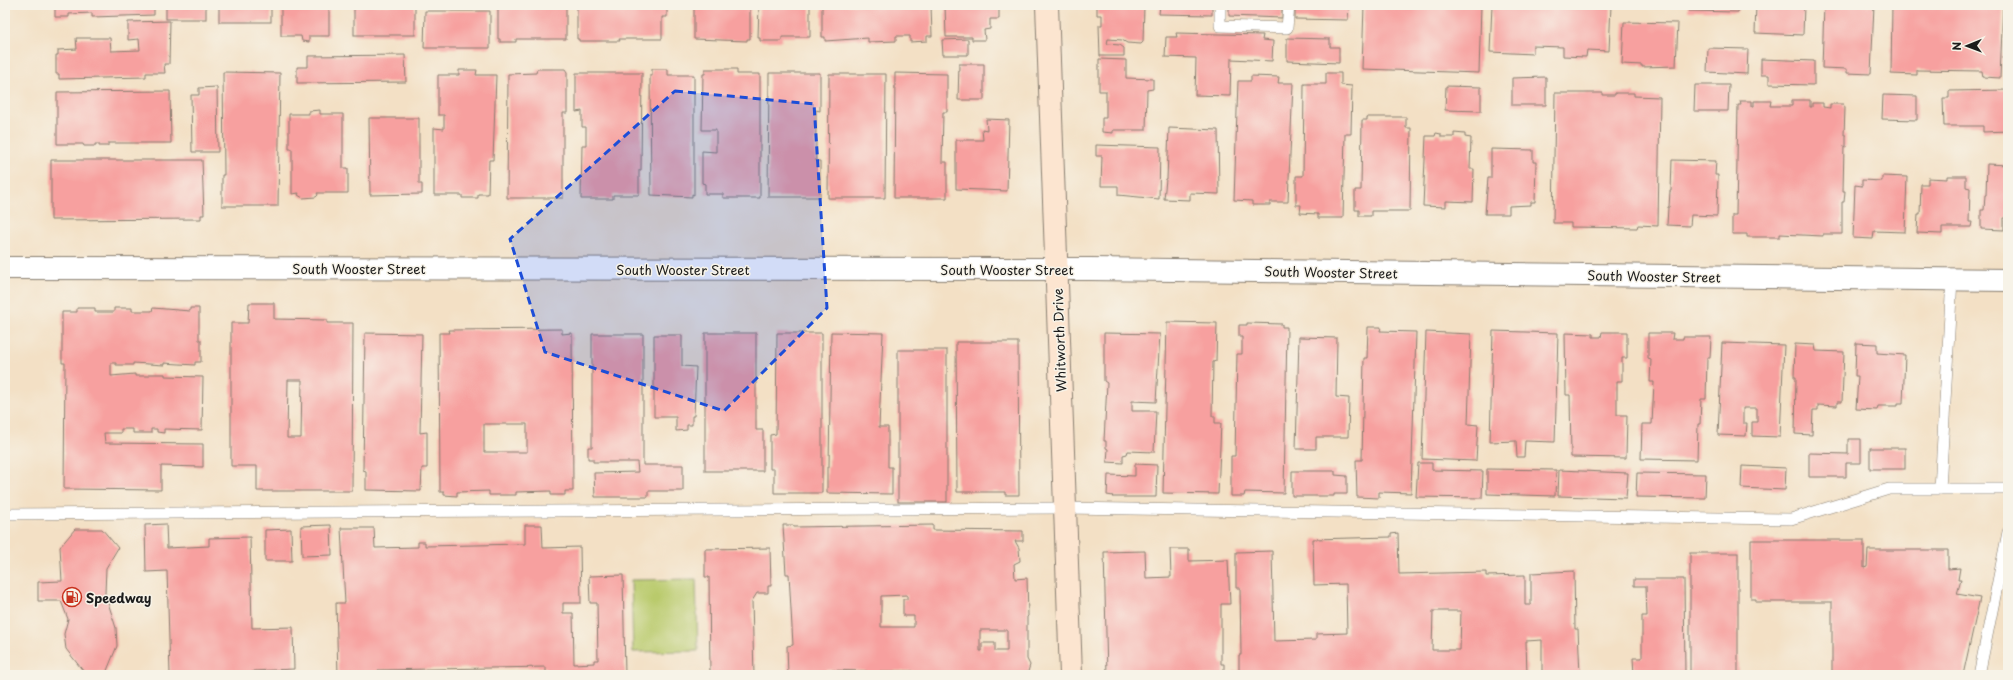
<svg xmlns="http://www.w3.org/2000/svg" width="2013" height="680" viewBox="0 0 2013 680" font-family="'Playpen Sans',sans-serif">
  <rect width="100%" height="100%" fill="#f7f3e8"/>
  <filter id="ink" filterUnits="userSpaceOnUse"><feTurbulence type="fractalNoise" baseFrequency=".025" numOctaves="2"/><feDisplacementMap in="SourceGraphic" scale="8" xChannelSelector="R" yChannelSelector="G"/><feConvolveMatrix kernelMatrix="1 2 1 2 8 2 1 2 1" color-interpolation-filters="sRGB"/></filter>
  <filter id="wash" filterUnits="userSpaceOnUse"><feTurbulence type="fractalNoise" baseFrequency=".012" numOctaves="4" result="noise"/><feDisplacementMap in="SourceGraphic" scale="16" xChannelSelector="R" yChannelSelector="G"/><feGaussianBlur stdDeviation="0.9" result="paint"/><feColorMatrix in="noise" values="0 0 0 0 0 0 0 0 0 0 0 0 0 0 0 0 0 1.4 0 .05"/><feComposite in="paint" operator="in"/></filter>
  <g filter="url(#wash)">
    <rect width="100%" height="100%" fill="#f3e0c5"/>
    <path fill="#b9ca6c" stroke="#6a7344" d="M696,579L698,651L633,652L631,580Z"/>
    <g id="blocks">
      <g fill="#f7a09f" fill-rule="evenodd">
        <path d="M55,5H146L147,7H154V15L92,17V13L69,14V17H55Z"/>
        <rect x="166" y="5" width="40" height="14"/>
        <rect x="219" y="5" width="52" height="17"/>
        <path d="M281,5H329V36H309V42L302,41L301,36H281Z"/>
        <rect x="354" y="5" width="61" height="30"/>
        <path d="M498,5H566V39H516V42H500V39H498Z"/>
        <path d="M577,5H667V17H662V39H619L620,41H579V39H577Z"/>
        <path d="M689,5H750V39H747V41L694,39V7H689Z"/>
        <path d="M759,5H810V37H782V41H760V38H758Z"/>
        <path d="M822,5H931L932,36H927V41L910,42V36H896V41L868,42V38L825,41V37H822Z"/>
        <path d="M945,5H999V19H990V29L984,30L985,40H972V37H946Z"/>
        <path d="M1097,5H1144L1143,42L1141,44L1127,43L1122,40L1108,39L1107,44L1120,45L1124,48V56H1100L1099,25H1102V15H1097Z"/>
        <path d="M1160,5H1212V15L1159,14Z"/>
        <path d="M1229,5H1282V18L1229,16Z"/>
        <path d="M1295,5H1349L1348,20L1295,19Z"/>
        <path d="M1364,5H1481L1479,73L1362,69Z"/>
        <path d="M1492,5H1611L1609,51L1587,50L1586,57L1563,56V47L1533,46V54L1490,52Z"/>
        <path d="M1688,5H1739L1738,12L1688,11Z"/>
        <path d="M1756,5H1804L1803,35L1755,33Z"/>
        <path d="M1824,5H1874L1871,74L1847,73V69L1822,68Z"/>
        <path d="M1892,5H2003L2000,78L1983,77L1982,71L1917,70V75L1891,74Z"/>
        <path d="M425,11H490V48H424Z"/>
        <path d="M170,21L169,64H164L165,73H146V77L59,79V74H56V55H58V50L77,49L76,38H110L111,51L140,50L139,39L128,40V22Z"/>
        <path d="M1624,22L1678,23L1676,66L1642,67V65L1622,64Z"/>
        <path d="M1176,33L1263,35L1262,40L1273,41L1272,61L1231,59L1230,96L1195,95L1196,58L1165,57L1166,37H1177Z"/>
        <path d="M1287,38L1330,39V47H1339V63L1287,61Z"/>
        <path d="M968,39V55H943L942,40Z"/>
        <path d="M1708,48L1748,49L1747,74L1707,72Z"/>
        <path d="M405,55L406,82L297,83V67H308V56Z"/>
        <path d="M1099,59L1126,60V78L1153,79V89L1147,90L1146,130H1113V133L1102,132V118H1106V91H1099Z"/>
        <path d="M1761,59L1814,61V85L1769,84V75H1761Z"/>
        <path d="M959,64H984V100H958Z"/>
        <path d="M537,69H565L567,72V113H563V198H507L508,74L536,73Z"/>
        <path d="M652,69H668V75H694V195L692,194V197L651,195L650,75H652Z"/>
        <path d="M705,69H737V74H760V198H723V194H705V184L702,183V151L716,152V130H702L703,74H705Z"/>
        <path d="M459,70H477L476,75H496L493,160H489L488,194H478V198H462V195H434V128L444,129V115H438V75H459Z"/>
        <path d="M223,72L280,73L278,206H222V175H224Z"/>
        <path d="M576,73H642L641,170H639V195H613V199H581L582,145H586V127H582V111L576,112Z"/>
        <path d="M769,73H820V111L816,110V161H820V197H768Z"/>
        <path d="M895,73L947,74V112H943L942,162H947V198H894Z"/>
        <path d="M1326,73H1341V85L1352,86L1351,134H1345L1343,218H1318V214L1300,213L1301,205H1296V176H1303L1304,84H1326Z"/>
        <path d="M829,74H886L885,198H828Z"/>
        <path d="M1251,76L1279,77L1278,83H1293L1288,202H1270V205H1252V201L1234,200L1238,81H1251Z"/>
        <path d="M1546,77V105H1512V78Z"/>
        <path d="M1695,85H1729L1728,111H1694Z"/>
        <path d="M1446,86L1481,87V111L1445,110Z"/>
        <path d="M217,87L218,152H192L191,95H199V88Z"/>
        <path d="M2008,90V131L1983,132V126H1944L1943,98H1949V91Z"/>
        <path d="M170,91L171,143H108V146H99V144H95V146H84L83,144H57V92Z"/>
        <path d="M1555,93H1603V95H1615V93H1634V96L1660,97L1658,226L1638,225L1637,228L1571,227V223H1553Z"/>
        <path d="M1883,95L1917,96V120L1882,119Z"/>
        <path d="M1792,100H1810V107H1812V103H1823V107L1830,108V104H1843L1845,108L1844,135H1846V147L1844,146L1843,191H1845L1844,202H1842V234H1823V236L1780,234V237H1747V234H1732V215H1736L1738,105H1741L1740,101H1752V106H1754V101H1771L1770,106H1792Z"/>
        <path d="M320,110V114H343V168H348V193H317L318,195L316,197L303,198L298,195L299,193L292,194V149H289V114H309V111Z"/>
        <path d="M1367,117H1406V128H1411L1410,211H1371V216H1359V210H1355V190H1361L1362,120H1367Z"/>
        <path d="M369,118H419V184H422V194L370,195Z"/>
        <path d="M986,119L1009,120L1007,191L956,189V140H983L982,129L987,130Z"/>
        <path d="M1169,128L1218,130L1219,194L1190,193V200L1164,199L1166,179H1167Z"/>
        <path d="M1436,133L1441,134V137H1454V133L1465,134V137L1471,138L1470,169H1474L1473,202L1446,201V207L1423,206L1426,136H1435Z"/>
        <path d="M1096,145L1160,147L1159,199L1118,195V186H1101L1102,156H1096Z"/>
        <path d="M1491,149L1533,150V162H1536L1535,202H1531V205L1509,206V214H1485L1488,178H1491Z"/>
        <path d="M51,160H202L204,215H201V219L51,220Z"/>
        <path d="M1672,160L1716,161L1715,175H1718L1717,216L1691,215L1690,226L1667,225L1668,207H1669L1670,191H1671Z"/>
        <path d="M1987,164L2008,165V218H2004V230L1981,229V210H1984L1985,195H1986Z"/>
        <path d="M1882,176L1907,177L1905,232L1874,231L1873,239L1853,238L1855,185L1862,186V180L1882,181Z"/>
        <path d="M1947,176H1966V187L1970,188L1969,222H1972L1971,227H1942V234L1917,233L1918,214H1920L1921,184H1928V178L1947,179Z"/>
        <path d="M249,303H274V319L327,320V323H353L352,491H257V466H231V323H248ZM288,380H302L301,438H287Z"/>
        <path d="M77,308H95V312H114V308H132V311H152L153,308L190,311V308H199V340H201V362H195V365L164,363V365L133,363V365H116V363H111V376L135,374V376H149V374H165V376L203,377L202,430L164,429V433L157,432V429H151V433H133V429H121V433H104L105,443L203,444V467L161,466V490L64,489L65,363H62V312H77Z"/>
        <path d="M1167,322L1217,323L1216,361L1213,362L1212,416H1215V423H1221L1218,494L1163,493Z"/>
        <path d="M1247,323L1282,324V327H1287L1284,493L1245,492L1244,496H1231V456H1235L1237,354H1242V337H1239V325H1247Z"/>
        <path d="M1368,327H1381L1380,331L1416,332L1411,493L1379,492V498L1357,497L1356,460H1362L1364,358H1367Z"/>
        <path d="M562,329V334L572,333L573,491H565V495H551V491L516,492V495H489V491L457,492V496L444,495V492H440L439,333H450L449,330ZM484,424H527V452H484Z"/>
        <path d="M1493,331L1558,333L1555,442L1525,441L1524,457H1517L1516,441L1490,442Z"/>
        <path d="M831,332L883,333L879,427H888V467H892V494L827,493V467H829Z"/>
        <path d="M1426,332L1471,334L1468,424L1478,425L1476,461L1422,459Z"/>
        <path d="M1602,332H1627V358H1622V381H1617V415H1627L1626,458L1571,457L1570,395H1566L1565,333L1593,334V337H1601Z"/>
        <path d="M365,333L422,334L420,433L427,432V468H422L421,491L366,490V471L363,470Z"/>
        <path d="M705,333H756V430H763V471H705Z"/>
        <path d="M777,333H822V493H774V469H770V435L776,434Z"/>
        <path d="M1104,333L1160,334L1156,402L1132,401V411H1156L1154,452L1128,451L1127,454L1123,455V463L1107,462L1108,449L1106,448V441H1104L1107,383L1104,381Z"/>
        <path d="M1648,333H1673L1672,339H1683V337H1711L1710,358H1707L1706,399H1701L1700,424H1698L1697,460L1641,459L1642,424H1652L1654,382H1650L1651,359L1648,358Z"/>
        <path d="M592,334H643V465H683V491H648V497H595L594,473L638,472L637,462H593V459H588V447H592Z"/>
        <path d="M654,335H682V366L696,367L694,416H692V425H687V430L676,431V417H654Z"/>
        <path d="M1299,337L1337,338L1336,397L1349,398L1348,437H1316V449H1296Z"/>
        <path d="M956,342H1018L1019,495H1005V492H957Z"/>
        <path d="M1722,343L1784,345L1780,437L1752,436V422H1757V408H1743V423H1747L1746,436L1718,435Z"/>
        <path d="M1856,343L1877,344V353L1905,355L1903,403H1898V406H1878L1877,410L1856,409L1858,376H1855Z"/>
        <path d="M1795,344L1815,345L1816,351L1844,352L1842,402H1837V406L1818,405V410H1813L1812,435L1795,434L1796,377H1794Z"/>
        <rect x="898" y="350" width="49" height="152"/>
        <path d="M1848,439H1861V463H1846V477H1809V453L1848,454Z"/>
        <rect x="1870" y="448" width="35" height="21"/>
        <path d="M1418,463H1432V470L1483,471L1482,498L1416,497Z"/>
        <path d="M1135,464L1157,465L1156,497H1112L1113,496L1107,495L1108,475L1135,476Z"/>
        <path d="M1742,466L1786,468L1785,490L1741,488Z"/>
        <path d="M1487,469L1556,470L1555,496L1487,494Z"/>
        <path d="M1559,470L1628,473L1626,498L1558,496Z"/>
        <path d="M1292,471H1335V475L1347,476V494H1334V496H1292Z"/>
        <path d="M1637,473L1706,474L1705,498L1636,497Z"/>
        <path d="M166,524L167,548L209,546V538L250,537L252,628L293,627L294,669L253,671V675H170L167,571L146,572L145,525Z"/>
        <path d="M331,525L332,555L302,556L301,526Z"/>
        <path d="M525,525H542L543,548L580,547L581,603H563V613H573L574,664L594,663V660H598L597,603H590L589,576L623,575L625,675H546V667L378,670V675H338L336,603H345L341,528H374L375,548L418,547V542H425V546L525,544Z"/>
        <path d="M783,525H793L794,527L933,525V530L1023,531V541H1015L1019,548L1020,561L1014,564L1015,579L1027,578L1028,616L1027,617V659L1030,665L1027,675H913V671H880V675H867V671L826,670V672H810V675H788L787,646L793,645L789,574H786ZM907,595V599H903V616H914V627H881V596ZM980,630H1007V651H995V643H982V651H980Z"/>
        <path d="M75,529H102L118,548L106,568L105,593L116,628L117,646L106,673L84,672L66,649L64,634L68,619L61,601H38V582L62,581L60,547Z"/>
        <path d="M291,529L292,561H265V530Z"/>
        <path d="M1398,533L1399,574L1486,572V576L1525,575V605H1531V573L1574,571L1575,629H1578L1580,675H1542V640L1526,641L1527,675H1234V671H1239V655H1241L1240,588H1236V552L1272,551L1274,641L1316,640V634L1347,633L1346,584L1314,585L1313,539L1391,537V534ZM1433,611H1461L1460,650H1432Z"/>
        <path d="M1751,540H1864V568L1867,567L1868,550H1948V569L1960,568L1958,580H1961L1957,594L1980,598L1963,675H1832V602H1756V599H1751Z"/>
        <path d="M770,548L771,586H768V593H757L752,601L754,675H710L709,577H705V549Z"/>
        <path d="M1170,549H1189V561L1228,560L1230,604H1221V664H1224V675H1107L1104,552L1145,551L1146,578L1171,577Z"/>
        <rect x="1690" y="553" width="48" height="122"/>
        <path d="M1634,579H1684L1685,675H1634L1633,658H1642V616H1647L1646,586H1634Z"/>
      </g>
    </g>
  </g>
  <g filter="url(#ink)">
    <use href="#blocks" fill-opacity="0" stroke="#887e70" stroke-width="1"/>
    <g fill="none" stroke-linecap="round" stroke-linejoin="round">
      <g stroke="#887e70" stroke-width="12">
        <g id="lane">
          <path d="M1220,5V26L1287,28L1289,5"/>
          <path d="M1940,489L1952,279"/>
          <path d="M5,514L1065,508L1791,519L1889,489H2008"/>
          <path d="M1979,675L2008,532"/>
        </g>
      </g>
      <g stroke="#887e70" stroke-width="24">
        <path id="street" d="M5,268L1090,269L2008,280"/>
      </g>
      <g stroke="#887e70" stroke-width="24">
        <path id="secondary" d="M1047,5L1071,675"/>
      </g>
      <use href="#lane" stroke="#fff" stroke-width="11"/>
      <use href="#street" stroke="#fff" stroke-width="22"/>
      <use href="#secondary" stroke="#fce5d0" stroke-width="22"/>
    </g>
  </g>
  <path fill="#1d4ed8" fill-opacity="0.2" stroke="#1d4ed8" stroke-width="3" stroke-dasharray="8 5" stroke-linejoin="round" d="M675,91L814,104L827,308L724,411L545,352L510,239Z"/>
  <defs>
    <g id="fuel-ring" transform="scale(1)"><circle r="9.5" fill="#f7f3e8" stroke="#c8321e" stroke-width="1.5"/><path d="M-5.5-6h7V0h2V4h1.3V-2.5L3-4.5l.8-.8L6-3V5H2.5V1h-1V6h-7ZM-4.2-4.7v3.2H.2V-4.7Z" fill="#c8321e"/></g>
  </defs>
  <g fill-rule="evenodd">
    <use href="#fuel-ring" x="72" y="597"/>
  </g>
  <g text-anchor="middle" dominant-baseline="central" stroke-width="3" stroke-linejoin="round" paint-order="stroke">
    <g font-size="13" fill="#1c1c1c" stroke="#f7f3e8">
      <text x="359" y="268">South Wooster Street</text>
      <text x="683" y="269">South Wooster Street</text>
      <text x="1007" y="269">South Wooster Street</text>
      <text transform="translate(1331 272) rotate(1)">South Wooster Street</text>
      <text transform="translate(1654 276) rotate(1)">South Wooster Street</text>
      <text transform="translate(1059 340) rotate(-92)">Whitworth Drive</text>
    </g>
    <g font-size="13" font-weight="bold" fill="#1c1c1c" stroke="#f7f3e8" text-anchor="start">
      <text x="86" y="597">Speedway</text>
    </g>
  </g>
  <rect width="2013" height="680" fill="none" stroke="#f7f3e8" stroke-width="20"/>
  <g transform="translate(1967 46) rotate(269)" stroke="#f7f3e8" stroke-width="3" paint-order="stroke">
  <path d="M0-3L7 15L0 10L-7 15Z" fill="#1c1c1c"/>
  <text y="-6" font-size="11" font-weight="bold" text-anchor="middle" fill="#1c1c1c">N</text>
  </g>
</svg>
